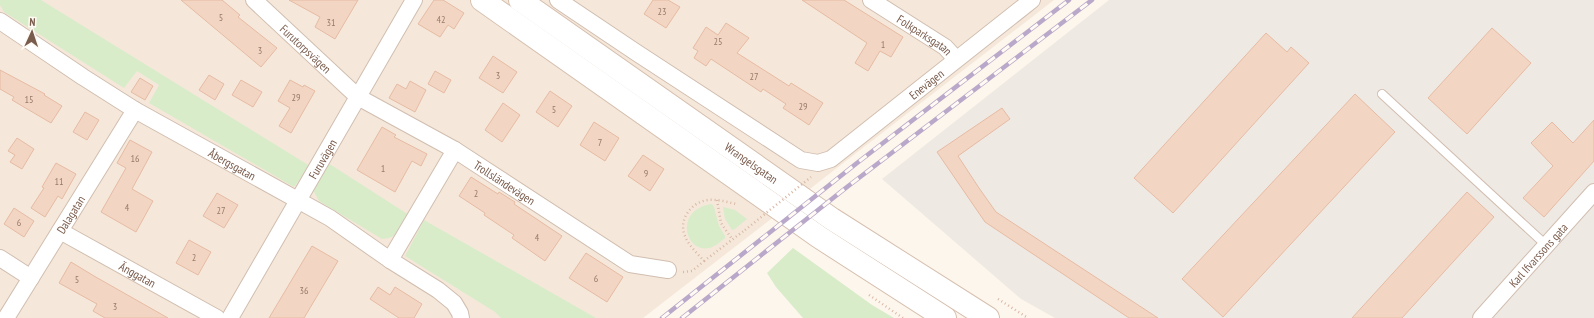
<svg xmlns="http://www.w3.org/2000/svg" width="1594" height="318" viewBox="0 0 1594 318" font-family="'PT Sans Narrow',sans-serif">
  <rect width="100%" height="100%" fill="#fdf6ec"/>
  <path fill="#f5e8da" d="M0,0H1054L643,318H0Z"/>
  <path fill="#efe9e4" d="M1109,0H1594V318H1055L1021,299L882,179Z"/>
  <g fill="#d8ecc9">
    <path d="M0,0H41L310,166L294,187L149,103L159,85L137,71L124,88L4,12L0,5Z"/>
    <path d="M328,163L409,215C401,229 399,238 382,239L319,201L313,190Z"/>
    <path d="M711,204L713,205L714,207L719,226L725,236V238C720,242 715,247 709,248C686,253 673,211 711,204Z"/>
    <path d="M723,207L735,210L747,219L735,229L732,230L725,219Z"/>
    <path d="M424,220L596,318H501L495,312L405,256Z"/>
    <path d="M793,248L872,305L894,318H803L776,287L767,273Z"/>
  </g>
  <g fill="#f3d5c3" stroke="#e6bba3">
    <path d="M181,0H222L240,15L238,17L277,48L261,67Z"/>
    <path d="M289,0H358L335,39L315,27L320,17Z"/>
    <path d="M434,0H443L464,13L454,29L448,25L440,37L418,24Z"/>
    <path d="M653,0H668L680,7L666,28L644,14Z"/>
    <path d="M802,0H844L903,37L891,57L880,51L868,71L855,63L867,43Z"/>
    <path d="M726,23L749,38L737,53L789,86L791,83L823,103L809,125L783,108L786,104L763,89L761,92L711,59L706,66L694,58L698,51L693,48L706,27L718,35Z"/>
    <path d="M1492,28L1531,63L1467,134L1428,98Z"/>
    <path d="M1266,33L1287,52L1291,47L1309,63L1173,213L1134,178Z"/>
    <path d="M493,56L517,72L503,93L479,78Z"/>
    <path d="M0,70L45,94L44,95L62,106L51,123L12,100L14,97L0,89Z"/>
    <path d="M435,71L451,80L444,93L428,84Z"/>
    <path d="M209,75L224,84L215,100L199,90Z"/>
    <path d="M140,78L153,86L145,100L131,92Z"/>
    <path d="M241,80L262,92L253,107L232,95Z"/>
    <path d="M290,80L303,87L304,85L315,91L291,133L279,126L290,108L278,101Z"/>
    <path d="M410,81L426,90L415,112L389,98L397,84L406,89Z"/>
    <path d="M550,91L572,106L558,127L536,112Z"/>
    <path d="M1355,94L1395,132L1223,317L1182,279Z"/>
    <path d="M503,103L520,115L502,142L485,130Z"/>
    <path d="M1002,108L1010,119L958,156L979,188L996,212L1158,318H1129L985,222L937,152Z"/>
    <path d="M85,112L99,120L87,140L73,132Z"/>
    <path d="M1594,120V161L1544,217L1523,198L1553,166L1531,143L1552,122L1573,143Z"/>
    <path d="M594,122L619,138L605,161L580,145Z"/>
    <path d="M382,127L396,135L394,137L427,154L421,166L412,161L395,192L357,170Z"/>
    <path d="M17,138L34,149L22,169L10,162L15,155L8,151Z"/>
    <path d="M130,140L152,152L132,189L153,201L136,232L101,212L126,168L117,163Z"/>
    <path d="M643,155L664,169L650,191L628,176Z"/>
    <path d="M56,163L76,174L62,199L58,196L45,217L31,208L44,188L42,187Z"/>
    <path d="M471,177L498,194L499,192L515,202L514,204L562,236L545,261L512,238L514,235L484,215L485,213L459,196Z"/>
    <path d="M1467,192L1494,217L1402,318H1352Z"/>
    <path d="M217,193L238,205L224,228L203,216Z"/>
    <path d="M14,208L34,221L24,237L4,224Z"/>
    <path d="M189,240L211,252L198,275L176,263Z"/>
    <path d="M312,246L338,261L304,318H269Z"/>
    <path d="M586,253L623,277L607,302L569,278Z"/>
    <path d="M71,262L94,276L168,318H105L93,311L97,304L59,283Z"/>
    <path d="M378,287L390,295L395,287L422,304L414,318H399L370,299Z"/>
  </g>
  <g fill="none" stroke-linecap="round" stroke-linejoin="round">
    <g stroke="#d1beb0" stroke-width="10">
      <path id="lane" d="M1382,94L1546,245"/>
    </g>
    <g stroke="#d1beb0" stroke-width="18">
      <g id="street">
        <path id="s1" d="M254,0L358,97L455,150"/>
        <path id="s2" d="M558,0L637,53L801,160L818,163L831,159L1032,0"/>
        <path id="s3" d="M871,0L945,47L956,59"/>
        <path id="s4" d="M0,21L83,77L135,110L330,218L390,260L438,290L454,303L460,313L461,318"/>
        <path id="s5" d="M60,231L217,318"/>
        <path d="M0,258L31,278"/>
        <path id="s6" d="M390,260L455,150L630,264L668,270"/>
        <path id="s7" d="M6,318L135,110"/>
        <path id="s8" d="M230,318L414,0"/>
        <path id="s9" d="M1481,318L1594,192"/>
      </g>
    </g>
    <g stroke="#d6c0b0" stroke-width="24">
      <g id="secondary">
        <path d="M482,0L819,237L945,318"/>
        <path id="s10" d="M520,0L832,219L988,318"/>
      </g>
    </g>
    <g stroke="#d9b8a5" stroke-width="2.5" stroke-dasharray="1 3" stroke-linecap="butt">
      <path d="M717,200L721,223L732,239"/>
      <path d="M704,261L745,230"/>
      <path d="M683,272L692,271L704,261C697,253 689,246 685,236C678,220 691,202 708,200C718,199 727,202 736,204"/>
      <path d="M869,295L903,318"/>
      <path d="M998,299L1028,318"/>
    </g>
    <use href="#lane" stroke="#fff" stroke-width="8"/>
    <use href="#street" stroke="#fff" stroke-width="16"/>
    <use href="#secondary" stroke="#fff" stroke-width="22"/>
    <g stroke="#b9a8c9" stroke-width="4.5">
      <g id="rail">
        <path d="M662,318L857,163L1069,0"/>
        <path d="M682,318L847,187L1092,0"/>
      </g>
    </g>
    <use href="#rail" stroke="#fffaf3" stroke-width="3" stroke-dasharray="9" stroke-linecap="butt"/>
    <path stroke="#d9b8a5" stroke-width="2.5" stroke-dasharray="1 3" stroke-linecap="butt" d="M745,230L811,177"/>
  </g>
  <g text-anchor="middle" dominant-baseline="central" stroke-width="3" stroke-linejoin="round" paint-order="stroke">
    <g font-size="10" fill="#987a6a">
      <text x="662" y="11">23</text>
      <text x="221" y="17">5</text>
      <text x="441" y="19">42</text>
      <text x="331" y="22">31</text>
      <text x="718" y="41">25</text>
      <text x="883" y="44">1</text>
      <text x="260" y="50">3</text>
      <text x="498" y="75">3</text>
      <text x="754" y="76">27</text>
      <text x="296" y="97">29</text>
      <text x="29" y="99">15</text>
      <text x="803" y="106">29</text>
      <text x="554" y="109">5</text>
      <text x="600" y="142">7</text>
      <text x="135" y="158">16</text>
      <text x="383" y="168">1</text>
      <text x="646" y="173">9</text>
      <text x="59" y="181">11</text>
      <text x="476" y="193">2</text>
      <text x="127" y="207">4</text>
      <text x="221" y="210">27</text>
      <text x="19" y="222">6</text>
      <text x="537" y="237">4</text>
      <text x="194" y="257">2</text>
      <text x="596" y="278">6</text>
      <text x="77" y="279">5</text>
      <text x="304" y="290">36</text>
      <text x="115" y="306">3</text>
    </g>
    <g font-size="12" fill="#7a5c4d" stroke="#fffaf3">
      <text stroke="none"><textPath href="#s3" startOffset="64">Folkparksgatan</textPath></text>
      <text stroke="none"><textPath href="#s1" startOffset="71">Furutorpsvägen</textPath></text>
      <text stroke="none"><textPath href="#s2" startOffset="443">Enevägen</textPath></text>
      <text stroke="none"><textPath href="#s8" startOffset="184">Furuvägen</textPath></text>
      <text stroke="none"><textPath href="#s10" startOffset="283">Wrangelsgatan</textPath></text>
      <text stroke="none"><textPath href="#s4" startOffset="273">Åbergsgatan</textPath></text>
      <text stroke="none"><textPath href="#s6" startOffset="187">Trollsländevägen</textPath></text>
      <text stroke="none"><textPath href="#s7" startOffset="122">Dalagatan</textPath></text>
      <text stroke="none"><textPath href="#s9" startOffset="85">Karl Ifvarssons gata</textPath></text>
      <text stroke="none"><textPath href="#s5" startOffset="89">Änggatan</textPath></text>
    </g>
  </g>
  <g transform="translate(32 32) rotate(3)" stroke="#fffaf3" stroke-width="3" paint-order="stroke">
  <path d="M0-3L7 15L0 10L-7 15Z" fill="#7a5c4d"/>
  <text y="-6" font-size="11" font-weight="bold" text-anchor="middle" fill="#7a5c4d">N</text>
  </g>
</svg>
